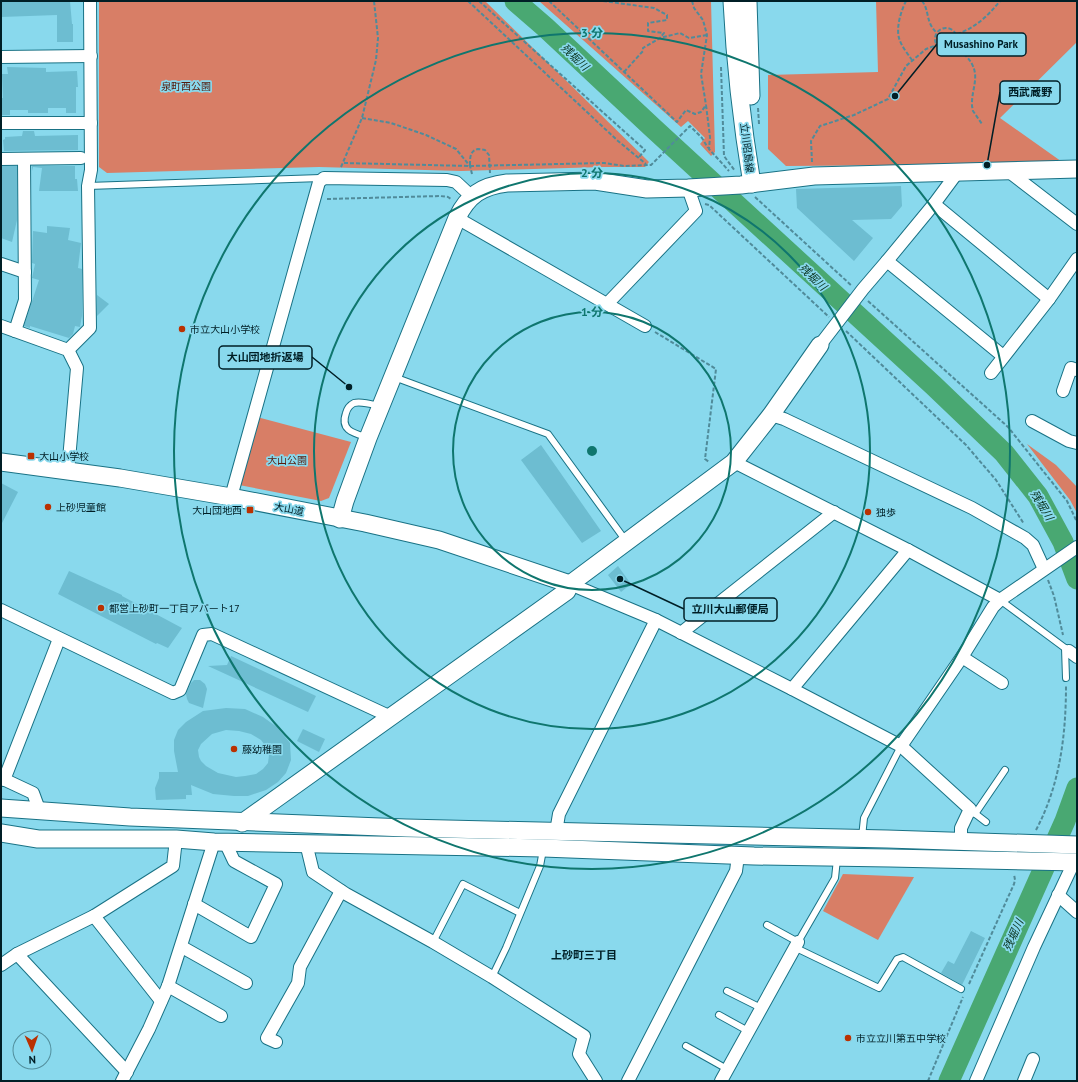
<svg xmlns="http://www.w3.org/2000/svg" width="1078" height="1082" viewBox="0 0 1078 1082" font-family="'PT Sans','Noto Sans JP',sans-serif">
  <rect width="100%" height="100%" fill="#89d9ed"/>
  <g fill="#d87e66">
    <path d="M99,1H485L649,162L645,167H603L461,171L319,167L107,173L99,167Z"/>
    <path d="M539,1H711L715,152L711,156L700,144L705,138L688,121L681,127Z"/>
    <path d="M876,1H1077V42L1000,118L1065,164L786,166L768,149V75L878,72Z"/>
    <path d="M257,417L351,442L329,498L321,501L239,485Z"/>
    <path d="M1027,444L1056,465L1077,487V513L1070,500Z"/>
    <path d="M843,874L914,877L878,940L823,911Z"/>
  </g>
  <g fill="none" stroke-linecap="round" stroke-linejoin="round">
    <g stroke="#49a872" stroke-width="21">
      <path d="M515,1L545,27L653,128L933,385L1004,453L1038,496L1063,542L1077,579"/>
      <path d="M949,1081L1065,821L1077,788"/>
    </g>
  </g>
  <g fill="#6dbdd1" fill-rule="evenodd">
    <path d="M70,1L72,24H73V42H57V15L1,17V2Z"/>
    <path d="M7,67L46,68V72L77,71L78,87H76V113H66V108H48V113H28V110H10V115H1V98H3L2,74H8Z"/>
    <path d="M23,131H34L35,136L78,135V150L4,151L3,140L5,139V137L22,136Z"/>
    <path d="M1,166H17V220L12,242L1,238Z"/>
    <path d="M32,166H75V179H77L78,191H39L42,168L33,167L32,171Z"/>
    <path d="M901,186L902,206L891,219L852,220L873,238L854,261L797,208L796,189Z"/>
    <path d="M47,226L70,228L68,240L81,243L78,268L82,269V316L80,327L75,326L73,334L69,338L30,326V328L24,326L39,280L32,278L35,264L32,263L33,231L47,233Z"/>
    <path d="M97,295L109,304L97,316Z"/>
    <path d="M541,445L601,531L582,543L521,460Z"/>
    <path d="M1,483L18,492L1,525Z"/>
    <path d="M618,566L631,584L621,592L608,575Z"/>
    <path d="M69,571L122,595V596L182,628L168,648L157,643L156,644L58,594Z"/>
    <path d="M231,656L316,696L308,712L208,666L227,665Z"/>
    <path d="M194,680H200L205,684L207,689L203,708L189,703L187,699L186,694L191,683Z"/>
    <path d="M226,708L245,709L263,717L277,727L290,743L291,760L286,773L278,782L266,790L248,796H234L213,794L191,785L192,795H186V799L156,800L155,788L159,778V772H178L174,751V740L178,730L186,722L203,711ZM226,730L239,731L251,734L261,740L267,748L269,755L268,763L263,769L256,774L245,776L236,777L218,773L206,766L201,761L199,757L198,750L201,744L212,734Z"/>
    <path d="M303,729L325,739L319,752L297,741Z"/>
    <path d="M971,931L985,938L962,985L941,973L948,961L954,964Z"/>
  </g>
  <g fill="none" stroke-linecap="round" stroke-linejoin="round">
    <g stroke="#197285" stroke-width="8">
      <g id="lane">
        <path d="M88,186L321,178"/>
        <path d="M394,377L548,434L626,541"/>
        <path d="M366,437C353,433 340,430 346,413C347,409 350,405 354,403C361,401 371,404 379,406"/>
        <path d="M1000,600L1069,651"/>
        <path d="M1065,648L1066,678"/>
        <path d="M973,812L986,822"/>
        <path d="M975,814L1005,770"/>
        <path d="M862,837L864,818L901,746"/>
        <path d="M767,925L798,942L835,878L837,859"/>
        <path d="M433,942L463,884L520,913"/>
        <path d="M794,947L879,988L897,959L903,957L961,989"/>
        <path d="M492,977L506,948L540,866L543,850"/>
        <path d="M727,991L761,1008"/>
        <path d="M719,1015L748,1031"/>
        <path d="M686,1046L727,1069"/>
      </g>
    </g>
    <g stroke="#197285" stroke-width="14">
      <g id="street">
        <path d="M1,57L91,56"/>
        <path d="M1,123H91"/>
        <path d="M1,159L81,158"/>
        <path d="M1008,171L1077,224"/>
        <path d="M934,204L1049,299"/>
        <path d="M457,218L645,326"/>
        <path d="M887,261L1003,356"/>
        <path d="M1,264L25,272"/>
        <path d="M607,304L696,211L688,188"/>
        <path d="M1,326L68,350L77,368L68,471"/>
        <path d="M15,331L25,300L24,159"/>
        <path d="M820,345L863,289L887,261L934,204L957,173"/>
        <path d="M68,350L90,328L88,186L91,170L90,1"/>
        <path d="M991,373L1049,299L1077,259"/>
        <path d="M1063,391L1071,368L1077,370"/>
        <path d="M771,415L784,419L972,508L1025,538L1033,545L1044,569"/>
        <path d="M1032,421L1069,441L1077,443"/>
        <path d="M734,462L908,550L1000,600"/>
        <path d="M231,497L319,182L324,178L447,180L456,182L471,196"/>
        <path d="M570,584L656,620L792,689L901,746L970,809L961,828V842"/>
        <path d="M1,610L173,693L180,690L203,635L212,634L391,717"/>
        <path d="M681,633L834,512"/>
        <path d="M1069,651L1077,657"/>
        <path d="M962,657L1002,683"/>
        <path d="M792,689L908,550"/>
        <path d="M901,746L962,657L993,607L1000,600L1077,547"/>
        <path d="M1,778L33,793L40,812"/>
        <path d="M4,780L59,639"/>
        <path d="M556,832L559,814L656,620"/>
        <path d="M306,843L313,872L346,894L433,942L492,977L584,1036L579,1054L596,1081"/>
        <path d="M1058,895L1077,912"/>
        <path d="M194,904L251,937L276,884L234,861L225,842"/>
        <path d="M94,916L161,1001"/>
        <path d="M182,947L246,983"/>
        <path d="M17,954L127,1072"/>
        <path d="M1,965L17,954L94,916L173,866L176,839"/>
        <path d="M168,986L221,1016"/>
        <path d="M276,1042L267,1038L298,983L300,967L341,891"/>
        <path d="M122,1081L149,1029L168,986L214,842"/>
        <path d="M628,1081L736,871L738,856"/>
        <path d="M721,1081L798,942"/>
        <path d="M976,1081L1034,947L1074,862"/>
        <path d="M1024,1081L1033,1059"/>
      </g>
    </g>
    <g stroke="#197285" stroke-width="19">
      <g id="secondary">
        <path d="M732,1C735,62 742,124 752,184"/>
        <path d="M748,1L751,96"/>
        <path d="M1,462L120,478L231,497L365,523L439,540L570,584"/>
        <path d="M340,519L345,501L368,438L457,218C468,195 482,186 507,183L595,181L647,189L688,188L741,185L814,176L1077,169"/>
        <path d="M1,808L130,817L406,828L887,839L1077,845"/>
        <path d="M242,823L567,591L570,584L734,462L771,415L820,345"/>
        <path d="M1,833L38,839H176L214,842L543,848L754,856L890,858L1077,862"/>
      </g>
    </g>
    <g stroke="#508b9a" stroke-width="2" stroke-dasharray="4 2" stroke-linecap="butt">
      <path d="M468,1L618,141L646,164"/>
      <path d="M479,1L645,150L639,157"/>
      <path d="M549,1L677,122L686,110L695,114L701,112L706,105L710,137L709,149L729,171"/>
      <path d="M603,1L654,8L667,15V20L648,23V31L664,33L660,38"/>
      <path d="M692,1L694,8L703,20L707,35L701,74L706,105"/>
      <path d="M906,1C901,11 896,27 899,38C901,46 908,54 912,60"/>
      <path d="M922,1C930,11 925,22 937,33"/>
      <circle cx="946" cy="39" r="11"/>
      <path d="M957,34C975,28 988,16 1000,1"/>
      <path d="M954,47C959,49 962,52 966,56C983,74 971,87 972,106L973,111L982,124"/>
      <path d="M721,67L724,156L735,171"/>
      <path d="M624,72L643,51V48L660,38L680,33L689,38L707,35"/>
      <path d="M758,108L759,124"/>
      <path d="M362,118L391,123L426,135L456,149L470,166L472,174"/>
      <path d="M812,162L811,141L820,126L854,115L888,99L906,66L926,49L937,45"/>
      <path d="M344,163L470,166L604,163L624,166L651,165L690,126L702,138L708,148"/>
      <path d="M470,165C470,157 470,151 478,149L485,150L489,155L490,173"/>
      <path d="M341,167L362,118L376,60L378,38L374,1"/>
      <path d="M755,197L852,286"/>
      <path d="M327,199L440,196L448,197L451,199"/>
      <path d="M705,204L709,205L829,317"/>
      <path d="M868,301L1008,427L1067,501L1077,522"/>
      <path d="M846,331L966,445L996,480L1024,524"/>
      <path d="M655,332L716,369L705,459L709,462"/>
      <path d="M1048,580L1054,596L1063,635"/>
      <path d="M1036,830C1060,785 1066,735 1066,685"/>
      <path d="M969,984L1014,884L1015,880L1014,874"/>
      <path d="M928,1081L963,997"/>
    </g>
    <use href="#lane" stroke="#fff" stroke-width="6"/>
    <use href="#street" stroke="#fff" stroke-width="12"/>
    <use href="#secondary" stroke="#fff" stroke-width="17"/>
  </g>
  <g fill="none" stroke="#0f766e" stroke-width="2">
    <circle cx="592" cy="451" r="139"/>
    <circle cx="592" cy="451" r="278"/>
    <circle cx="592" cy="451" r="418"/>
  </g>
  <g fill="#ba3101" stroke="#89d9ed" stroke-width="1.5">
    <circle cx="182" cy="329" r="4"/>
    <rect x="27" y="452" width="8" height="8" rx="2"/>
    <circle cx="48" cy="507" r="4"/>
    <rect x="246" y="506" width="8" height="8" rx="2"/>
    <circle cx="868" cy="512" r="4"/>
    <circle cx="101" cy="608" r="4"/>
    <circle cx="234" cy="749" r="4"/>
    <circle cx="848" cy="1038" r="4"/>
  </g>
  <g text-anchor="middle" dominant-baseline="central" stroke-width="3.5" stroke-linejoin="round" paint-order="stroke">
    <g font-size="10" fill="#561b0c" stroke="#89d9ed">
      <text x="186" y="86">泉町西公園</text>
      <text x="287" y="460">大山公園</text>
    </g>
    <g font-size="10" fill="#001f26" stroke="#89d9ed">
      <text transform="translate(747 148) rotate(83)">立川昭島線</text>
      <text transform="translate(289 509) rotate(11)">大山道</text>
    </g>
    <g font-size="10" fill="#001f26" stroke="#89d9ed" text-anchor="start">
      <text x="190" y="329">市立大山小学校</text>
      <text x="39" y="456">大山小学校</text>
      <text x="56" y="507">上砂児童館</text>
      <text x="242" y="510" text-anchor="end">大山団地西</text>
      <text x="876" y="512">独歩</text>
      <text x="109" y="608">都営上砂町一丁目アパート17</text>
      <text x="242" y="749">藤幼稚園</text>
      <text x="856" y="1038">市立立川第五中学校</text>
    </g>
    <g font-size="11" font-style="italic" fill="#0b341e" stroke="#89d9ed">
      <text transform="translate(575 57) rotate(43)">残堀川</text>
      <text transform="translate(813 277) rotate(43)">残堀川</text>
      <text transform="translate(1042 505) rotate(59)">残堀川</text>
      <text transform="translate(1013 935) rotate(-66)">残堀川</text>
    </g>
    <g font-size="11" font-weight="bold" fill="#001f26" stroke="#89d9ed">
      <text x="584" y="955">上砂町三丁目</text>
    </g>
  </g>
  <circle cx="592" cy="451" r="6" fill="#0f766e" stroke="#89d9ed" stroke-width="2"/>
  <g font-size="12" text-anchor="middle" font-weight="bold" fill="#0f766e" stroke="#89d9ed" stroke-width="3.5" stroke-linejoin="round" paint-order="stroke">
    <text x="592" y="37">3 分</text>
    <text x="592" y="177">2 分</text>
    <text x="592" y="316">1 分</text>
  </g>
  <path fill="none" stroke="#001f26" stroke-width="1.5" d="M895 96L937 44M987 165L1000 92M349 387L312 357M620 579L684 609"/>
  <g fill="#001f26" stroke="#89d9ed" stroke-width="1.5">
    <circle cx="895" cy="96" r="4"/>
    <circle cx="987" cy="165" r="4"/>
    <circle cx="349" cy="387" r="4"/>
    <circle cx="620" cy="579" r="4"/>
  </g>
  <g fill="#89d9ed" stroke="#001f26" stroke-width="1.5">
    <rect x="937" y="33" width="89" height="23" rx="4"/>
    <rect x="1000" y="81" width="60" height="23" rx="4"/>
    <rect x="219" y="346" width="93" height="23" rx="4"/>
    <rect x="684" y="598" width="93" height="23" rx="4"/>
  </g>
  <g font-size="11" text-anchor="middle" font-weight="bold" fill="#001f26">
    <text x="981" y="48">Musashino Park</text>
    <text x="1030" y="96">西武蔵野</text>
    <text x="265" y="361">大山団地折返場</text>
    <text x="730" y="613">立川大山郵便局</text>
  </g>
  <rect width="1078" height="1082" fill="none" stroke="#001f26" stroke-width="4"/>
  <g transform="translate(32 1050) rotate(178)"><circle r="19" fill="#89d9ed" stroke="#528f9d"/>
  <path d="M0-3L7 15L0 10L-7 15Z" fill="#ba3101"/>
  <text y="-6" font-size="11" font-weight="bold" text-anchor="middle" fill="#001f26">N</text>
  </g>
</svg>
